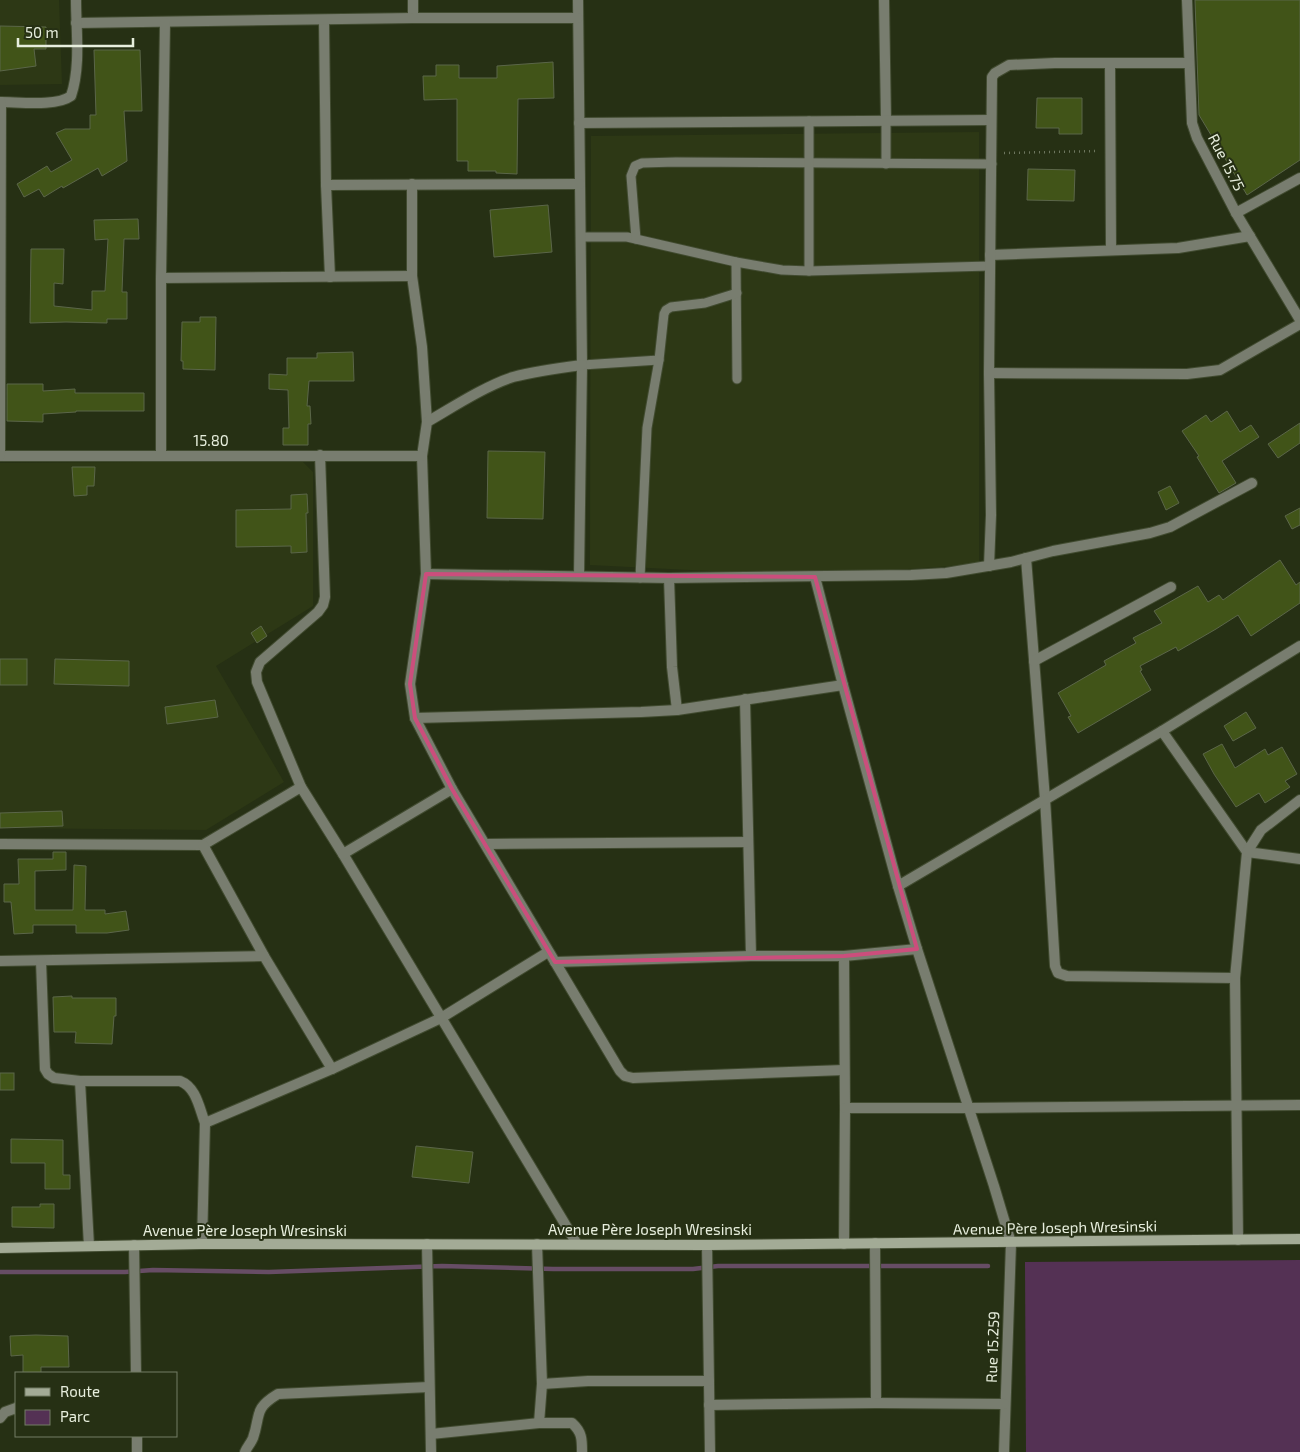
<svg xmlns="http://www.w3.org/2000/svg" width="1300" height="1452" viewBox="0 0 1300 1452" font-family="'Exo 2',sans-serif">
  <rect width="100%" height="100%" fill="#263014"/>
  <g fill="#2d3815">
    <path d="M0,0H59L62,84L0,85Z"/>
    <path d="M979,132V564L810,576L590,565L591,136Z"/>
    <path d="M302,461L313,472V606L216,666L284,782L206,830L0,828V463Z"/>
  </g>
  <path fill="#543154" d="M1300,1260V1452H1026L1025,1262Z"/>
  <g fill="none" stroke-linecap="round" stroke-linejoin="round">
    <path stroke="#674d65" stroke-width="4.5" d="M0,1272H125L153,1270L269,1272L442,1266L553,1269H693L718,1266H988"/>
  </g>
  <g fill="#415418" stroke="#5b6649">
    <path d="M1195,0H1300V160L1247,195L1199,115Z"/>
    <path d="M0,26L46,27V49H34L36,66L0,71Z"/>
    <path d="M94,50H140L142,111H124L127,161L102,176L98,168L63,188L62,186L44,197L39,189L24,197L17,184L47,166L51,172L72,160L56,133L65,129H90V115H96Z"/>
    <path d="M553,62L554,98L518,99L517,174L496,173V171H468V161H457V99L424,100L423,76H436V65H459V78H497V66Z"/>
    <path d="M1037,98H1082V134H1059V128H1036Z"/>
    <path d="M1028,169L1075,170L1074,201L1027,200Z"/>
    <path d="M548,205L552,252L494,257L490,210Z"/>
    <path d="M138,219L139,239H124L122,292H127V319H107V323L66,322L30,323L31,249H64L63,284L54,283V306L92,310V291H105L108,239L95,240L94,220Z"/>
    <path d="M200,317H216L215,370L183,369V361H181L182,322H200Z"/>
    <path d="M353,352L354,381H309L307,406H310L311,424H308V445H283V428H289L288,390L269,389V374L287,375V358H317V353Z"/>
    <path d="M7,384H43V391L75,389V393H144V411H76V412L43,414V422L7,421Z"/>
    <path d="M1227,411L1240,432L1251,425L1259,437L1222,461L1236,483L1219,493L1197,457L1199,456L1182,431L1206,415L1211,422Z"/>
    <path d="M1300,423V443L1278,458L1268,444Z"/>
    <path d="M488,451L545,452L543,519L487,518Z"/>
    <path d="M72,467H95L94,486H87V495L74,496Z"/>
    <path d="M1170,486L1179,503L1166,510L1158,492Z"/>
    <path d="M307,494L308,513H306L307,552L291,553V546L236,547V510L291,509V495Z"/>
    <path d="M1300,508V525L1292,529L1285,516Z"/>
    <path d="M1280,560L1296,585L1300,582V603L1251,636L1238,615L1216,629L1178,651L1176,647L1140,666L1142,670L1140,671L1151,690L1078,733L1068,717L1071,716L1058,693L1106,665L1104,661L1136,643L1133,638L1162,623L1154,611L1198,586L1208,602L1219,595L1223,600Z"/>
    <path d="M261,626L267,636L257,643L251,633Z"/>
    <rect x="0" y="659" width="27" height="26"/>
    <path d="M55,659L129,661V686L54,684Z"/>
    <path d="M215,700L218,717L167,724L165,707Z"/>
    <path d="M1246,712L1256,728L1233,741L1224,726Z"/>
    <path d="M1222,744L1235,768L1265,749L1268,755L1282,747L1297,774L1285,781L1290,787L1265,803L1259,793L1236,807L1214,774L1203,754Z"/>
    <path d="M62,811L63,826L0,828V813Z"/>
    <path d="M53,852H66V870L35,871V910H73L74,865L86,866L85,910H105V914L126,911L129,930L107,933H76V925H33V933L14,934L11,902H4V884H19L18,859H53Z"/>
    <path d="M72,996V998H116V1016H114L112,1044L75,1043L76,1032H54L53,997Z"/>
    <rect x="0" y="1073" width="14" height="17"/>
    <path d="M11,1139L63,1140V1175H70V1189H45V1163H11Z"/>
    <path d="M416,1146L473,1152L469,1183L412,1177Z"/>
    <path d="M40,1204H54V1228L12,1227V1207H40Z"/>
    <path d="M36,1335L68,1336L69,1367H41V1373H23V1355L11,1356L10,1336Z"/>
  </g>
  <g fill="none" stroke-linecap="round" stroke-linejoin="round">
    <g stroke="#414b30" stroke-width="11">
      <g id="lane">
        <path d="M886,164V120"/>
        <path d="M581,237H627L736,262L782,270L809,271L990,266"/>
        <path d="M636,239L631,176L635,166L642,163L676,162L992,164"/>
        <path d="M736,262L737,379"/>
        <path d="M809,271V121"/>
        <path d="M582,365L659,360"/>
        <path d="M640,578L647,428L659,360L664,314L666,310L671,307L705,303L737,293"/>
      </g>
    </g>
    <g stroke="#414b30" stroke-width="12">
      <g id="street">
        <path d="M413,0V18"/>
        <path d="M578,0L582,365L579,576"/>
        <path d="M884,0L886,120"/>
        <path d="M1187,0L1192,123L1197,138L1236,213L1300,320"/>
        <path d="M324,20L326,185L330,277"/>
        <path d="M76,23L413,18H578"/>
        <path d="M1110,63L1111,250"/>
        <path d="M0,102C19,102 56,107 71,96C81,66 76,31 76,0"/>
        <path d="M579,123L991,120"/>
        <path d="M412,184V276L422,347L427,422"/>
        <path d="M326,185L580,184"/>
        <path d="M1236,213L1300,178"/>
        <path d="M990,255L1178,248L1250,236"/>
        <path d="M161,278L412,276"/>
        <path d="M582,365C559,368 536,371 513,377C485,386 453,407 427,422L422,456L426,574L410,684L415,718L452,789L620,1071L625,1076L633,1078L844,1070"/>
        <path d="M989,373L1187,374L1220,370L1300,324"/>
        <path d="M161,455V278L165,23"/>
        <path d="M320,455L325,597L323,605L318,612L260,662L256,672L257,682L301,787L343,854L577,1244"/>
        <path d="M0,456H422"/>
        <path d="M0,456L1,102"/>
        <path d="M1026,558L1045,799L1055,966L1058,973L1067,976L1235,978"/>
        <path d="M989,566L991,515L989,373L992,77L995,73L1009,65L1055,63H1189"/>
        <path d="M426,574L669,578L911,575L946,573L1011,562L1053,551L1150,533L1170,527L1252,483"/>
        <path d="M815,577L843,685L898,886L917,949L994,1186L1011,1243L1004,1452"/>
        <path d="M669,578L672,667L677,710"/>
        <path d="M1034,661L1171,587"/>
        <path d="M745,699L751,956"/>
        <path d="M415,718L641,712L677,710L843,685"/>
        <path d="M1162,731L1247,852L1235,978L1238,1240"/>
        <path d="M1300,800L1261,830L1247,852L1300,859"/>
        <path d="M0,844L203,845L301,787"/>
        <path d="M486,844L748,842"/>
        <path d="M203,845L264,956L332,1069"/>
        <path d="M343,854L452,789"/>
        <path d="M898,886L1162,731L1300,646"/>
        <path d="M844,956L845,1108L844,1244"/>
        <path d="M0,961L264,956"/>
        <path d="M41,961L45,1069L48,1074L54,1078L80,1081H180C196,1087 199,1107 205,1123L332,1069L441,1018L548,952"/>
        <path d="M555,962L751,956H844L917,949"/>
        <path d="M80,1081L89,1246"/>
        <path d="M845,1108H969L1300,1105"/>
        <path d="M875,1243L876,1403"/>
        <path d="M202,1244L205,1123"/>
        <path d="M427,1244L431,1452"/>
        <path d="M537,1244L542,1384L539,1423"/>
        <path d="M134,1245L136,1373"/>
        <path d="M707,1245L710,1452"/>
        <path d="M542,1384L588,1381H709"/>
        <path d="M709,1405L876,1403L1004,1404"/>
        <path d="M0,1418L5,1412L16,1408"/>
        <path d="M431,1434L539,1423H572C582,1432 582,1439 582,1452"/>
        <path d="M137,1436V1452"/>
        <path d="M245,1452C247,1447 251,1443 253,1438C261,1415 253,1409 278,1394L429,1387"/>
      </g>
    </g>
    <g stroke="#414b30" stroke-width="12">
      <path id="secondary" d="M0,1248L202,1244L707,1245L1300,1239"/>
    </g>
    <path stroke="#6d765e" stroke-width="2.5" stroke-dasharray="1 4" stroke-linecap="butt" d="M1004,153L1098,151"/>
    <use href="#lane" stroke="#787d6f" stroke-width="9"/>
    <use href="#street" stroke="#787d6f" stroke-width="10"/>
    <use href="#secondary" stroke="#a3ab96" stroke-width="10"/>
  </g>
  <path fill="none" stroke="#cb4e7c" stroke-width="4" stroke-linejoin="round" d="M426,574L815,577L917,949L844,956L555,962L452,789L415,718L410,684Z"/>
  <g text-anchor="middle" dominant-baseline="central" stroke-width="4" stroke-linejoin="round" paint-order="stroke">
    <g font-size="15" fill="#e7eedd" stroke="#263014">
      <text transform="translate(1227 162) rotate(63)">Rue 15.75</text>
      <text x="211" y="440">15.80</text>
      <text transform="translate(1055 1227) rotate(-1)">Avenue Père Joseph Wresinski</text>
      <text x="650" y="1229">Avenue Père Joseph Wresinski</text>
      <text x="245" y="1230">Avenue Père Joseph Wresinski</text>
      <text transform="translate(992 1347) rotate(-88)">Rue 15.259</text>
    </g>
  </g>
  <rect x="15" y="1372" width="162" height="65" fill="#263014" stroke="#737c64"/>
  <rect x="25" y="1388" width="25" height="8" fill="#a3ab96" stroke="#737c64"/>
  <text x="60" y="1397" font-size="15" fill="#e7eedd">Route</text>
  <rect x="25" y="1410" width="25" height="15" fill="#543154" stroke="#737c64"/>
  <text x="60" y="1422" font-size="15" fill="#e7eedd">Parc</text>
  <path d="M18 38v8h115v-8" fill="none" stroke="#e7eedd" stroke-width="2.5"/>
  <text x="25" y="38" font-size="15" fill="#e7eedd" stroke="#263014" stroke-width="4" paint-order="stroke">50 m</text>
</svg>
